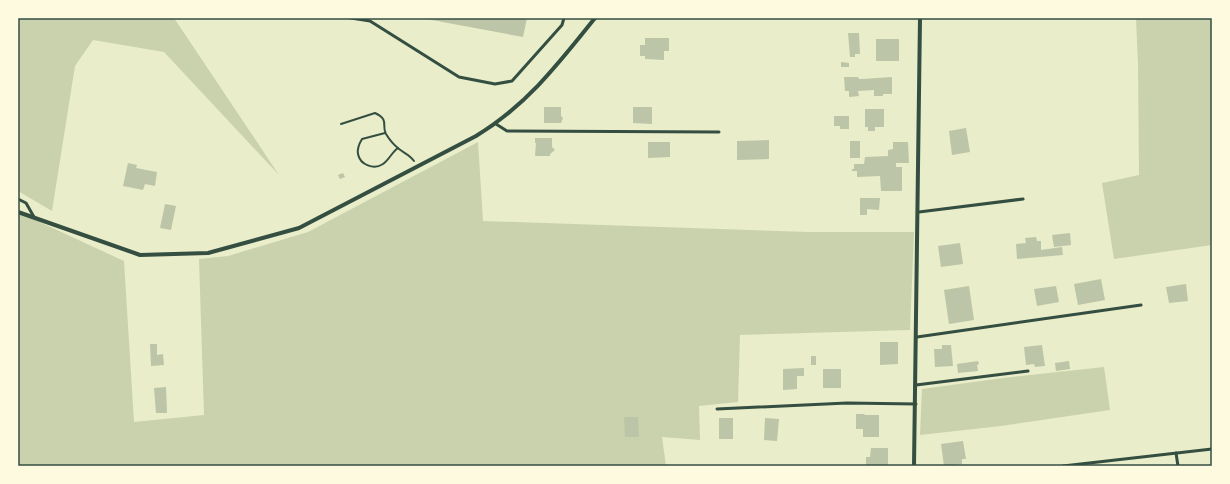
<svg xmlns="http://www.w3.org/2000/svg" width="1230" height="484" viewBox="0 0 1230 484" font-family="Karla,sans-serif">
  <rect width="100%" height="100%" fill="#e9edc9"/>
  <g fill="#cad2ad">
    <path d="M18,18H174L279,175L164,52L93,40L75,66L52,211L18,191Z"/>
    <path d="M1136,18H1212V245L1114,259L1102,183L1139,175L1138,65Z"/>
    <path d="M478,142L483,221L808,232H914L910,330L740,335L738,402L699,406L700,440L662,437L666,466H18V212L124,261L134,422L204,415L199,259L228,256L308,232Z"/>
    <path d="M1104,367L1110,410L1001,426L920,435L922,389L1003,378Z"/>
  </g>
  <g fill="#bcc5a7">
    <path d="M421,18H527L523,37Z"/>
    <path d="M848,33H859L860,54H855V57H850Z"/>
    <path d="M645,38H669V51H664V60L645,59V56H640V45H645Z"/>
    <rect x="876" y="39" width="23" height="22"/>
    <path d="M841,62L849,63V67H841Z"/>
    <path d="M844,77H858L859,79H862L892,77V94H883V96H874V90L858,91L859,96L849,97V91H845Z"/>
    <path d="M544,107H561V116L563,118L561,123H544Z"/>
    <path d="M633,107H652V124L633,123Z"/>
    <path d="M865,109H884V127H875V131H868V127H865Z"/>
    <path d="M834,116H849V129H840V126H834Z"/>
    <path d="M966,128L970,152L952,155L949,131Z"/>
    <path d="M535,138H552V147L555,150L550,154V156H535L536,143H535Z"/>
    <path d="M769,140V159L737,160V141Z"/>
    <rect x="850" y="141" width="10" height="17"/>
    <path d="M648,142H670V157L648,158Z"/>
    <path d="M893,142H908L909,163H896V167H902V191H881L880,176L857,177V171H852V169H854V164H864L865,157L888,156V150L893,149Z"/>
    <path d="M128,163L137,165L136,168L157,172L155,186L145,184L143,190L123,186Z"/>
    <path d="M343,173L345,177L340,179L338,175Z"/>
    <path d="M860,198H880L879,210L867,209V215H860Z"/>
    <path d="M165,204L176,206L171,230L160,228Z"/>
    <path d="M1070,233L1071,245L1054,247L1052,235Z"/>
    <path d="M1036,237L1037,241H1041V250L1062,247L1063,255L1017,259L1016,244L1026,243L1025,238Z"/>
    <path d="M960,243L963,264L941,267L938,246Z"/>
    <path d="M1101,279L1105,300L1078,305L1074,284Z"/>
    <path d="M1186,284L1188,301L1169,303L1166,287Z"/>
    <path d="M969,286L974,320L949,324L944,290Z"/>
    <path d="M1056,286L1059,302L1037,306L1034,289Z"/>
    <path d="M880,342H898V364L880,365Z"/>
    <path d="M150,344H157V355L163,354L164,365L151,366Z"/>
    <path d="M942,345H951L953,366L935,367L934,349H942Z"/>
    <path d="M1042,345L1045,366L1035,367L1034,364L1026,365L1024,347Z"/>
    <rect x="811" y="356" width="5" height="9"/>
    <path d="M978,361L979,364L977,365L978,371L958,373L957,364Z"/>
    <path d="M1069,361L1070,369L1056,371L1055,363Z"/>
    <path d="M804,368V376H797V389L783,390V369Z"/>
    <rect x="823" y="369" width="18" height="19"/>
    <path d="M166,387L167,413H156L154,388Z"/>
    <path d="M856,414H864L865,415H879V437H863V429H856Z"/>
    <path d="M624,417H638L639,437H625Z"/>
    <rect x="719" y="418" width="14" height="21"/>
    <path d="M765,418L779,419L777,441L764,440Z"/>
    <path d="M963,441L966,459H962V464L944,466L941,444Z"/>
    <path d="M871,448H888V465H866V457H870Z"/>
  </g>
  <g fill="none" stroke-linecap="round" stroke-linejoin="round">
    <g stroke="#344e41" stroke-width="2">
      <path d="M341,124L375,113C390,120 381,125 386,134C389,139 394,145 399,149C404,153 410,155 414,161"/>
      <path d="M385,133L362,139C359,144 357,149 358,154C360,165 374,170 383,164C389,160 392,152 398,148"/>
    </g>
    <g stroke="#344e41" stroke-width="3">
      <path d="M351,18L370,21L459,77L495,84L512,81L562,25L564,18"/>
      <path d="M496,124L507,131L719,132"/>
      <path d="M18,199L26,203L34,217"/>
      <path d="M919,212L1023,199"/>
      <path d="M917,337L1141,305"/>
      <path d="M916,385L1028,371"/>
      <path d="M717,409L847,403L916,404"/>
      <path d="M1176,453L1178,466"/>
      <path d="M1063,466L1212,449"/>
    </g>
    <g stroke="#344e41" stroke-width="4">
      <path d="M18,212L140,255L208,253L299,228L476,136C526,106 559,63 595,18"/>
      <path d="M914,466L920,18"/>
    </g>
  </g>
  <rect width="1230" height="484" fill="none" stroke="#fefae0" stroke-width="38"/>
  <rect x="19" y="19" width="1192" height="446" fill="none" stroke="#344e41" stroke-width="1.5"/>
</svg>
